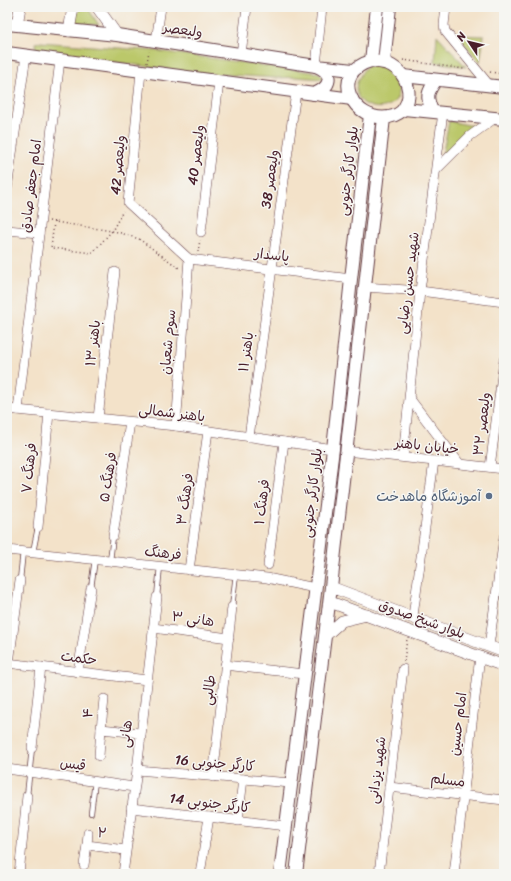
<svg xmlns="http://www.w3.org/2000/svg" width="511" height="881" viewBox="0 0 511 881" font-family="Sriracha,'Playpen Sans Arabic',sans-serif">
  <rect width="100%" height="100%" fill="#f6f6f2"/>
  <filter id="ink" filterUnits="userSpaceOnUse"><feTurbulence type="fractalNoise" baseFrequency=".025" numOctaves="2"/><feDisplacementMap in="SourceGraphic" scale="8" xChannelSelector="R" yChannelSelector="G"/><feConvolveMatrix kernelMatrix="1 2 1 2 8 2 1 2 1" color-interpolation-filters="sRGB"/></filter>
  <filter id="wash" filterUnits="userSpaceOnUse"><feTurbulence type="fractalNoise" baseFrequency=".012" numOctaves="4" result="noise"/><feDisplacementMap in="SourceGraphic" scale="16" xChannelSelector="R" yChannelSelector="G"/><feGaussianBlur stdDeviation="0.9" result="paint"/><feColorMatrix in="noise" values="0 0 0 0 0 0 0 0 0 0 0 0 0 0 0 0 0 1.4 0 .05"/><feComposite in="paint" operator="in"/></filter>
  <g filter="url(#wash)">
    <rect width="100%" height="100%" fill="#f3e2c9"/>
    <g fill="#bbc86a" stroke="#82744a">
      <path d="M77,7H87L99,25L73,23Z"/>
      <path d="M437,35L466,67L435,62Z"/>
      <path d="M456,35L484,36L480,62Z"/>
      <path d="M40,42L158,51L319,73L324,79L295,77L277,78L199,73L36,52L35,43Z"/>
      <path d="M369,65L385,66L398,78C398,82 400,86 399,90C398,118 346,111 358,80C361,74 363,69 369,65Z"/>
      <path d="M449,121L473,126L442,157Z"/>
    </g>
  </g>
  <g filter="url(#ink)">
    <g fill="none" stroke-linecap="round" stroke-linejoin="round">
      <g stroke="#633c43" stroke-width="6">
        <g id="service">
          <path d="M33,552L38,527"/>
          <path d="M110,561L113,536"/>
          <path d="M20,580L23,551"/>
          <path d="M91,588L95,559"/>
          <path d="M157,597L160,566"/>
          <path d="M232,607L236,574"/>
          <path d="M27,796L32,748"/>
          <path d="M91,813L95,781"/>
        </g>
      </g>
      <g stroke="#633c43" stroke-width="10">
        <g id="minor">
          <path d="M446,7L444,25L445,31L490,86"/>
          <path d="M156,41L161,7"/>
          <path d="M241,54L247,7"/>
          <path d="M316,66L322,7"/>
          <path d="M141,72L128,203L189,259"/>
          <path d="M437,169L470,136L495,118"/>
          <path d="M7,189L26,55"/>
          <path d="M7,230L39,233"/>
          <path d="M201,232L219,82"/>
          <path d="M189,259L351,279"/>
          <path d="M365,287L420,291L504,302"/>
          <path d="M410,399L459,463"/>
          <path d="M7,409L176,426L333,449"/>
          <path d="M18,410L60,60"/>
          <path d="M98,418L115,272"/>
          <path d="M176,426L189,259"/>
          <path d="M249,437L296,92"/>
          <path d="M346,451L504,469"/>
          <path d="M403,457L420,291L443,112"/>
          <path d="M490,467L504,360"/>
          <path d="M38,527L49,413"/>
          <path d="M113,536L130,422"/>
          <path d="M7,550L267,578L315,588"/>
          <path d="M268,565L284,442"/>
          <path d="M189,570L208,431"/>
          <path d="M413,616L434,461"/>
          <path d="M153,628L229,638"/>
          <path d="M489,646L504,537"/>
          <path d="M7,663L147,680"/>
          <path d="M9,663L20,580"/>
          <path d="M225,665L304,674"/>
          <path d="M78,672L91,588"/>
          <path d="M101,729L104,699"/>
          <path d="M32,748L41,667"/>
          <path d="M99,756L101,729L140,733"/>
          <path d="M7,769L134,787"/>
          <path d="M137,770L291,783"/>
          <path d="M213,777L232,607"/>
          <path d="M389,787L504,800"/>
          <path d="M131,808L286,826"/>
          <path d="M238,821L243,779"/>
          <path d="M88,833L87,845L125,850"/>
          <path d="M84,865L87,845"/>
          <path d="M19,874L27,796"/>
          <path d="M123,874L137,770L157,597"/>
          <path d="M200,874L209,817"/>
          <path d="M379,874L403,669"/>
          <path d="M454,874L480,656"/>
        </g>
      </g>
      <g stroke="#633c43" stroke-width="12">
        <g id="tertiary">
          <path d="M97,7L117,35"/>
          <path d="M17,25L20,7"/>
          <path d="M69,31L73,7"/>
          <path d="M331,587L504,652"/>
          <path d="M330,602L504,666"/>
          <path d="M325,636L342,621L367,615"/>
        </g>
      </g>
      <g stroke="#633c43" stroke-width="14">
        <g id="secondary">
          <path d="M7,24L117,35L316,66L353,70"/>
          <path d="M7,53L352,99"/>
          <path d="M371,61C379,62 386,62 392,66C406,74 414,94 404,108C401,113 394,116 389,117C353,123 328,73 371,61Z"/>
          <path d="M371,61L377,7"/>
          <path d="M384,62L390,7"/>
          <path d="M403,76L504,87"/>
          <path d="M314,94C331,87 335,74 316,66"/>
          <path d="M404,109L504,119"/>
          <path d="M432,111C426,96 427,93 436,80"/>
          <path d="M280,874L333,449L351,279L370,115"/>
          <path d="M296,874L331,587L384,118"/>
        </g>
      </g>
      <g stroke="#633c43" stroke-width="1.5" stroke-dasharray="1 3" stroke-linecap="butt">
        <path d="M403,60L464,69"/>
        <path d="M147,63L149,51"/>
        <path d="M490,72L504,74"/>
        <path d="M49,221L118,232L139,239L179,268"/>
        <path d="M54,222L51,248L92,253L112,231L123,211"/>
        <path d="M198,252L200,240"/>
        <path d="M404,661L407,639"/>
      </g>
      <use href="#service" stroke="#fff" stroke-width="4.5"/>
      <use href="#minor" stroke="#fff" stroke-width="9"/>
      <use href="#tertiary" stroke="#fff" stroke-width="11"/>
      <use href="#secondary" stroke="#fff" stroke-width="12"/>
    </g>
  </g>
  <circle fill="#5c6f8a" stroke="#f6f6f2" stroke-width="1.5" cx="489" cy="496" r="4"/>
  <g text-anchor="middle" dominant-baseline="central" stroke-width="3" stroke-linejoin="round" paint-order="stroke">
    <g font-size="14" fill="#4a1f2b" stroke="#f6f6f2">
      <text transform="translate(183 30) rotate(9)">ولیعصر</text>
      <text transform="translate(196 155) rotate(-83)">ولیعصر 40</text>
      <text transform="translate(118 165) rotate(-85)">ولیعصر 42</text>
      <text transform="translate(348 171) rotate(-83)">بلوار کارگر جنوبی</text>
      <text transform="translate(270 179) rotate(-82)">ولیعصر 38</text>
      <text transform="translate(31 186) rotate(-83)">امام جعفر صادق</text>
      <text transform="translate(272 255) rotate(7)">پاسدار</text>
      <text transform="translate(408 283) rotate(-83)">شهید حسن رضایی</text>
      <text transform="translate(168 342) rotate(-85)">سوم شعبان</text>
      <text transform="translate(93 343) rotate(-83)">باهنر ۱۳</text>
      <text transform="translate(246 352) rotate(-82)">باهنر ۱۱</text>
      <text transform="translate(172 413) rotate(7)">باهنر شمالی</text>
      <text transform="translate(482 424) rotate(-83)">ولیعصر ۳۲</text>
      <text transform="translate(427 446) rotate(6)">خیابان باهنر</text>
      <text transform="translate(29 468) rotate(-84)">فرهنگ ۷</text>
      <text transform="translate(108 477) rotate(-81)">فرهنگ ۵</text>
      <text transform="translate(312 493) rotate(-83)">بلوار کارگر جنوبی</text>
      <text transform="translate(185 499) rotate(-82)">فرهنگ ۳</text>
      <text transform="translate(262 502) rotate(-83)">فرهنگ ۱</text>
      <text transform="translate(163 553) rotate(6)">فرهنگ</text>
      <text transform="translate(193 619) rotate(7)">هانی ۳</text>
      <text transform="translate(422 619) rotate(20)">بلوار شیخ صدوق</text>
      <text transform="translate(79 658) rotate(7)">حکمت</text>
      <text transform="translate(209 690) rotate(-83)">طالبی</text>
      <text transform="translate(88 713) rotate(-85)">۴</text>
      <text transform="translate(458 724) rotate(-83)">امام حسین</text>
      <text transform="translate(126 734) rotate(-84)">هانی</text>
      <text transform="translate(215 763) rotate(5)">کارگر جنوبی 16</text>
      <text transform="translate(73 764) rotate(8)">قیس</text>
      <text transform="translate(377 770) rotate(-83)">شهید یزدانی</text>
      <text transform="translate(448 780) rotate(7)">مسلم</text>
      <text transform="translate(210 803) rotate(7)">کارگر جنوبی 14</text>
      <text transform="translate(102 833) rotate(8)">۲</text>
    </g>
    <g font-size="14" fill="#4e5e75" stroke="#f6f6f2" text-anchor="end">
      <text x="481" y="496">آموزشگاه ماهدخت</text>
    </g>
  </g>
  <rect width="511" height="881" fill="none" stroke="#f6f6f2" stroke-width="24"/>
  <g transform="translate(469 42) rotate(305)" stroke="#f6f6f2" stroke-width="3" paint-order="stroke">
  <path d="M0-3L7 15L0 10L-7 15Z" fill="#4a1f2b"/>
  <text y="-6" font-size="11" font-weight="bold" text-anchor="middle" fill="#4a1f2b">N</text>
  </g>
</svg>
